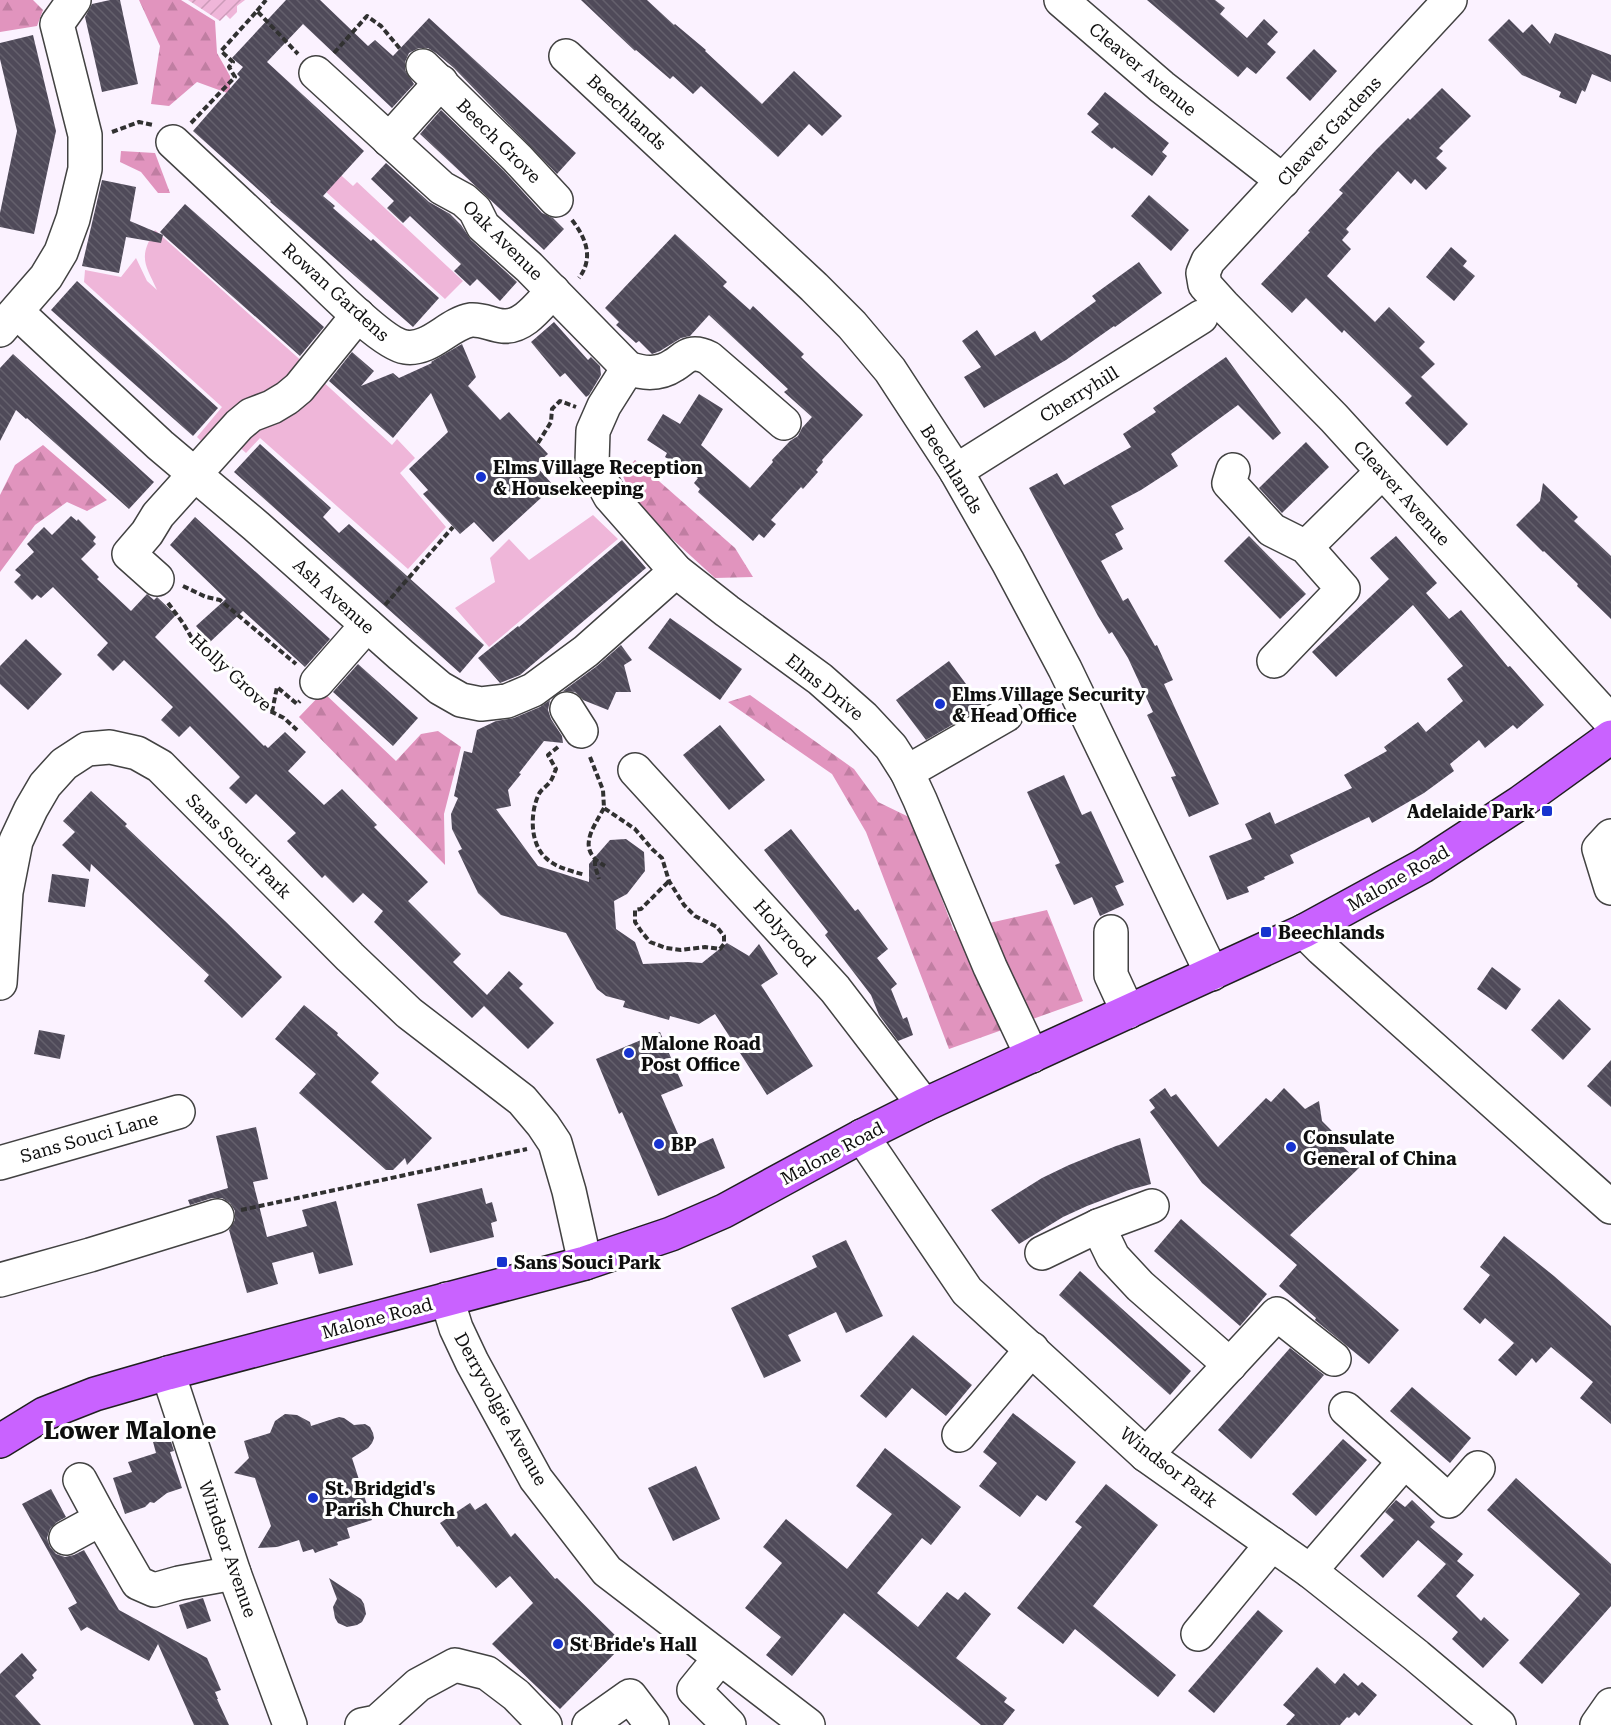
<svg xmlns="http://www.w3.org/2000/svg" width="1611" height="1725" viewBox="0 0 1611 1725" font-family="'Roboto Serif',serif">
  <defs>
    <pattern id="forest-firs" width="22" height="20" patternUnits="userSpaceOnUse" patternTransform="scale(1.5)"><rect width="22" height="20" fill="#e194be"/><path d="M5 1l3.5 6h-7zM16 11l3.5 6h-7z" fill="#c07ea2"/></pattern>
    <pattern id="garden-furrows" width="10" height="10" patternUnits="userSpaceOnUse" patternTransform="scale(1.5)"><rect width="10" height="10" fill="#efb6d9"/><path d="M-1 1l2-2M0 10L10 0M9 11l2-2" fill="none" stroke="#cc9bb9"/></pattern>
    <pattern id="building-back-hatch" width="6" height="6" patternUnits="userSpaceOnUse" patternTransform="scale(1.5)"><rect width="6" height="6" fill="#4f4a59"/><path d="M-1 5l2 2M0 0l6 6M5-1l2 2" fill="none" stroke="#64606c"/></pattern>
  </defs>
  <rect width="100%" height="100%" fill="#fbf2ff"/>
  <g fill="#efb6d9">
    <path d="M224,100L324,160L353,186L357,182L463,281L445,299Z"/>
    <path d="M155,230L305,364L205,445L197,437L222,407L84,282L85,270L121,277L136,258L147,281L157,290C145,264 138,258 155,230Z"/>
    <path d="M319,378L392,445L397,439L415,458L400,473L446,527L408,569L260,438L246,453L237,445Z"/>
    <path d="M593,515L618,539L489,647L455,608L495,582L490,558L509,539L529,560Z"/>
  </g>
  <g fill="url(#forest-firs)">
    <path d="M0,0H33L43,10L37,26L0,32Z"/>
    <path d="M139,0H181L215,21L217,53L230,76V94L197,82L169,106L151,104L160,46Z"/>
    <path d="M121,151L155,153L170,193H158L141,172L120,162Z"/>
    <path d="M43,445L107,500L87,511L67,502L35,525L0,572V495L15,465Z"/>
    <path d="M635,460L735,548L753,577L715,578L636,506L622,474Z"/>
    <path d="M323,692L396,761L421,734L438,731L461,747L444,814L445,865L299,717Z"/>
    <path d="M750,695L854,769L878,802L911,818L954,931L1047,910L1083,1001L949,1049L866,832L832,774L728,702Z"/>
  </g>
  <path fill="url(#garden-furrows)" d="M188,0H245L237,6V12L230,19L226,15L220,21Z"/>
  <g fill="url(#building-back-hatch)">
    <path d="M110,0H120L138,84L102,92L85,17L92,4Z"/>
    <path d="M286,0H320L368,46L375,40L393,56L429,18L576,153L557,174L454,68L436,53L428,48H419L409,53L405,62V70L414,84L392,108L303,24L267,62L364,151L323,196L335,206L333,208L371,241L373,239L439,298L413,327L297,225L270,202L271,201L193,131L240,77L237,74L243,67L232,58Z"/>
    <path d="M581,0H647L674,25L675,24L706,50L705,51L762,104L794,71L842,116L822,136L809,124L778,157L701,86L693,94L673,76L670,79L636,50L635,51Z"/>
    <path d="M1147,0H1215L1225,8L1220,14L1247,38L1264,19L1278,32L1267,44L1276,52L1256,74L1247,67L1238,77Z"/>
    <path d="M1509,19L1523,33L1532,24L1550,44L1555,33L1611,55V82L1592,74L1585,92L1582,90L1576,104L1559,97L1561,92L1522,75L1488,40Z"/>
    <path d="M33,35L56,131L34,234L0,227V213L17,131L0,59V43Z"/>
    <path d="M1314,49L1337,71L1310,101L1286,78Z"/>
    <path d="M1442,88L1471,116L1439,148L1443,151L1436,158L1447,168L1426,190L1415,179L1411,184L1398,171L1346,229L1349,232L1342,240L1351,249L1327,276L1375,322L1389,307L1425,342L1419,348L1435,364L1421,377L1468,424L1447,446L1405,403L1412,396L1344,330L1342,333L1306,298L1292,313L1261,284L1310,232L1308,231L1343,193L1339,190L1376,150L1408,118L1410,120Z"/>
    <path d="M1105,92L1169,143L1162,152L1167,156L1152,176L1114,147L1112,149L1091,132L1099,124L1087,114Z"/>
    <path d="M441,110L504,171L542,213L553,218L564,229L544,250L420,134Z"/>
    <path d="M386,163L429,202L450,214L461,225L471,240L517,282L500,301L477,279L470,286L454,271L461,264L410,216L403,223L387,208L394,201L371,179Z"/>
    <path d="M102,180L136,187L130,221L163,235L160,232L185,204L324,327L300,356L163,235L161,243L126,237L119,273L82,266Z"/>
    <path d="M1149,195L1189,230L1171,251L1131,216Z"/>
    <path d="M675,234L727,282L723,286L750,310L753,306L804,354L801,357L863,415L822,460L823,462L816,470L818,472L803,489L801,487L771,520L776,524L764,538L759,534L753,541L698,492L700,489L694,483L698,478L665,457L667,453L647,440L663,414L680,424L699,394L723,409L701,445L750,488L773,462L772,460L790,441L798,436L802,428L812,417L784,392L788,389L709,315L690,336L681,338L660,351L652,354L639,341L636,343L616,325L619,322L605,308Z"/>
    <path d="M1451,247L1467,261L1463,266L1475,276L1454,301L1426,277Z"/>
    <path d="M1139,262L1162,293L1115,327L1114,326L1066,360L984,408L964,377L981,367L962,341L977,330L995,356L1035,331L1041,341L1096,301L1092,296Z"/>
    <path d="M77,281L218,408L193,436L51,310Z"/>
    <path d="M554,322L588,360L591,357L600,366L601,375L589,395L586,397L565,373L560,377L531,342Z"/>
    <path d="M462,344L476,377L468,386L500,420L509,412L548,454L535,465L554,486L493,542L474,522L460,534L423,494L428,490L409,469L448,432L431,393L393,438L329,381L352,352L374,371L361,386L393,373L399,378L432,363L431,362Z"/>
    <path d="M13,354L154,482L129,509L27,418L26,419L16,410L0,441V368Z"/>
    <path d="M1226,357L1281,433L1273,440L1238,405L1171,454L1178,466L1141,490L1111,506L1124,529L1115,534L1123,549L1101,561L1123,601L1128,598L1155,646L1157,645L1173,680L1164,684L1219,804L1189,817L1171,777L1176,776L1147,715L1153,712L1128,658L1112,632L1109,634L1098,616L1029,488L1057,473L1064,485L1131,447L1123,434L1156,412L1153,408Z"/>
    <path d="M1306,442L1329,467L1282,513L1259,488Z"/>
    <path d="M260,444L331,508L323,517L339,533L349,524L484,645L460,673L234,472Z"/>
    <path d="M1543,483L1578,517L1574,521L1611,556V619L1577,586L1578,584L1544,551L1543,552L1516,525L1540,501Z"/>
    <path d="M71,516L77,521L78,519L96,537L93,541L96,544L81,559L99,577L97,579L131,611L147,594L154,600L157,597L176,615L155,637L264,746L265,745L268,748L285,732L306,752L288,771L324,805L342,789L377,825L374,827L428,882L408,901L461,954L453,962L487,995L509,971L523,984L519,988L554,1023L528,1049L484,1006L472,1018L374,922L383,911L363,893L353,903L325,875L322,878L287,841L296,833L256,794L246,804L229,788L240,777L190,726L179,737L161,720L173,707L124,660L113,671L97,655L108,643L53,587L41,598L37,595L32,600L14,582L21,575L15,570L34,552L27,544L44,527L52,535Z"/>
    <path d="M195,517L330,639L305,667L243,611L210,642L196,626L226,599L170,545Z"/>
    <path d="M1249,536L1306,594L1280,619L1224,561Z"/>
    <path d="M1396,536L1437,583L1426,593L1449,619L1461,610L1508,667L1510,666L1544,705L1517,729L1513,725L1485,748L1479,740L1450,764L1454,771L1424,793L1372,823L1369,817L1290,855L1294,863L1264,877L1265,879L1247,887L1249,892L1227,900L1209,856L1252,839L1245,824L1270,812L1275,824L1352,788L1344,775L1387,751L1384,747L1418,722L1426,732L1463,701L1447,679L1463,666L1413,605L1336,677L1312,652L1389,579L1370,558Z"/>
    <path d="M622,540L646,568L520,675L500,683L478,658L518,626L519,627Z"/>
    <path d="M670,618L742,669L720,700L648,648Z"/>
    <path d="M26,639L62,674L28,710L0,684V666Z"/>
    <path d="M621,645L632,660L624,665L631,692H616L608,710L583,700L575,692L563,691L597,666Z"/>
    <path d="M949,661L983,707L926,740L896,700Z"/>
    <path d="M358,664L418,718L393,746L333,692Z"/>
    <path d="M550,700L548,710L551,719L562,736L563,743L544,741L519,773L521,774L508,790L511,806L496,809L538,866L589,882V864L610,840L626,839L644,852L645,871L627,894L614,901L616,929L635,942L643,964L688,962L702,963L727,943L749,956L759,944L778,974L761,985L813,1066L767,1095L715,1014L699,1024L670,1016L669,1020L623,1007L625,1001L606,996L597,989L566,933L501,915L478,893L458,851L462,849L452,829L451,814L458,798L454,796L464,751L472,753L477,730L496,721L514,718L540,707Z"/>
    <path d="M720,725L765,780L729,810L683,755Z"/>
    <path d="M1064,775L1082,815L1091,811L1124,882L1115,886L1124,905L1100,916L1092,897L1074,905L1055,865L1060,863L1027,792Z"/>
    <path d="M91,791L127,824L125,826L225,921L282,977L242,1018L204,981L209,975L91,864L90,872L62,845L75,832L63,821Z"/>
    <path d="M791,829L855,911L858,909L888,949L877,958L897,984L891,989L903,1019L907,1017L913,1035L898,1041L879,1015L871,995L825,935L828,932L764,850Z"/>
    <path d="M52,874L89,879L85,907L48,902Z"/>
    <path d="M1492,967L1521,989L1506,1010L1477,989Z"/>
    <path d="M1559,999L1591,1029L1563,1060L1531,1030Z"/>
    <path d="M304,1005L338,1033L337,1035L379,1073L371,1082L432,1138L407,1165L405,1158L393,1170H386L299,1093L316,1074L275,1039Z"/>
    <path d="M39,1030L65,1035L60,1059L34,1054Z"/>
    <path d="M660,1032L683,1086L661,1095L685,1150L713,1138L725,1168L658,1196L622,1112L619,1114L596,1059Z"/>
    <path d="M1611,1060V1107L1587,1086Z"/>
    <path d="M1165,1088L1171,1097L1176,1094L1218,1147L1266,1098L1271,1102L1284,1088L1305,1109L1319,1101L1322,1121L1333,1132L1331,1135L1362,1165L1290,1235L1399,1330L1369,1364L1315,1320L1316,1318L1279,1286L1297,1265L1202,1183L1150,1112L1155,1108L1149,1100Z"/>
    <path d="M256,1127L268,1179L253,1182L267,1237L307,1226L302,1210L336,1201L353,1265L319,1274L313,1252L272,1263L278,1284L247,1293L229,1230L235,1220V1211L230,1203L222,1198H212L190,1205L188,1200L228,1188L216,1136Z"/>
    <path d="M1140,1138L1151,1184L1129,1190L1087,1206L1063,1217L1019,1244L991,1210L1042,1178L1069,1165L1116,1146Z"/>
    <path d="M482,1188L486,1204L492,1202L497,1221L491,1223L494,1237L430,1253L417,1204Z"/>
    <path d="M1181,1219L1267,1294L1240,1326L1154,1251Z"/>
    <path d="M1504,1236L1554,1276L1611,1326V1424L1580,1398L1593,1382L1551,1347L1536,1363L1532,1358L1516,1376L1498,1360L1514,1343L1485,1318L1480,1324L1463,1309L1490,1275L1480,1267Z"/>
    <path d="M846,1240L883,1316L846,1333L836,1312L788,1335L801,1361L764,1378L731,1308L817,1267L812,1256Z"/>
    <path d="M1080,1271L1191,1371L1170,1395L1059,1295Z"/>
    <path d="M913,1335L972,1385L946,1416L912,1388L886,1418L860,1396Z"/>
    <path d="M1290,1348L1324,1375L1251,1459L1218,1430Z"/>
    <path d="M1412,1387L1471,1438L1450,1463L1390,1411Z"/>
    <path d="M1013,1413L1076,1462L1046,1501L1037,1495L1020,1517L979,1486L997,1463L983,1452Z"/>
    <path d="M285,1414L297,1415L310,1422L311,1426L339,1417L344,1418L354,1425L365,1424L370,1427L373,1433L374,1438L372,1443L368,1448L352,1458L372,1520L347,1528L350,1538L337,1542L338,1545L320,1551L315,1553L313,1549L303,1552L299,1540L277,1547L258,1548L271,1526L255,1478L234,1473L249,1458L244,1441L270,1433L275,1421Z"/>
    <path d="M165,1423L174,1451L170,1452L182,1488L167,1493L154,1503L150,1502L145,1507L125,1514L113,1478L132,1472L128,1462L156,1453L149,1427Z"/>
    <path d="M1343,1439L1367,1460L1316,1516L1292,1494Z"/>
    <path d="M885,1448L961,1507L931,1545L922,1538L877,1593L918,1627L947,1592L958,1600L965,1592L991,1614L956,1658L1007,1698L1004,1702L1015,1710L1003,1725H981L844,1613L792,1676L766,1655L781,1637L745,1608L782,1563L763,1547L786,1519L847,1569L892,1514L856,1486Z"/>
    <path d="M696,1466L720,1519L673,1541L648,1488Z"/>
    <path d="M1516,1478L1611,1564V1606L1542,1684L1519,1663L1580,1594L1487,1510Z"/>
    <path d="M1106,1484L1158,1525L1093,1606L1176,1675L1158,1697L1075,1629L1063,1644L1017,1608L1082,1527L1075,1522Z"/>
    <path d="M51,1489L66,1517L57,1522L50,1529L47,1538L50,1547L56,1554L65,1557L74,1555L84,1550L119,1610L207,1658L221,1690L215,1692L218,1699H217L229,1725H194L158,1644L149,1661L87,1627L81,1631L68,1608L77,1603L22,1504Z"/>
    <path d="M1396,1500L1405,1507L1412,1500L1435,1522L1430,1527L1463,1554L1457,1561L1474,1575L1456,1596L1481,1621L1484,1617L1509,1640L1483,1668L1452,1639L1458,1632L1417,1596L1446,1564L1418,1540L1383,1578L1360,1556L1394,1520L1385,1512Z"/>
    <path d="M470,1503L475,1510L486,1503L511,1537L515,1533L555,1579L557,1578L624,1644L560,1709L492,1644L533,1603L510,1576L496,1588L459,1546L457,1547L440,1523Z"/>
    <path d="M329,1578L361,1599L364,1604L366,1614L362,1622L357,1625L347,1627L338,1623L335,1618L333,1607L337,1599Z"/>
    <path d="M203,1598L211,1621L187,1629L179,1605Z"/>
    <path d="M1258,1610L1283,1631L1214,1713L1188,1691Z"/>
    <path d="M22,1653L37,1670L32,1675L34,1678L15,1696L41,1725H0V1674Z"/>
    <path d="M1317,1667L1335,1684L1344,1673L1358,1686L1362,1682L1377,1695L1359,1716L1355,1712L1349,1718L1347,1717L1340,1725H1286L1295,1715L1283,1705Z"/>
  </g>
  <g fill="none" stroke-linecap="round" stroke-linejoin="round">
    <g stroke="#424242" stroke-width="36">
      <g id="minor">
        <path d="M1061,0L1162,87L1283,181"/>
        <path d="M1450,0L1208,261L1203,273L1205,285L1223,305L1334,418L1611,722"/>
        <path d="M566,56L814,287L852,325L890,370L956,471L1008,562L1065,669L1212,974"/>
        <path d="M423,66L517,158L556,200"/>
        <path d="M316,73L442,188L464,200L475,210L483,226L529,267L628,368C644,374 659,375 674,365C681,361 686,354 695,354C699,354 705,356 709,358L784,423"/>
        <path d="M389,140L441,82"/>
        <path d="M173,142C219,185 264,227 310,270C328,287 383,344 405,347C430,351 448,324 471,320C482,319 492,325 503,326C524,328 540,304 553,291"/>
        <path d="M17,312L160,445L256,526L401,655L440,688L461,700L481,704L507,701L533,690L586,651L676,571"/>
        <path d="M0,330L46,277L61,252L73,219L85,169V135L57,24L74,0"/>
        <path d="M628,368L604,406L593,431L592,463L610,496L676,571L727,611L820,679L863,717L891,747L907,772L920,800L990,967L1032,1056"/>
        <path d="M1233,470L1229,483L1272,530L1306,547L1343,589L1274,661"/>
        <path d="M956,471L1201,317"/>
        <path d="M1306,547L1382,472"/>
        <path d="M157,579L129,554L147,533L158,515L239,425L251,415L272,407L287,398L299,388L358,315"/>
        <path d="M317,682L367,625"/>
        <path d="M567,709L581,731"/>
        <path d="M635,770L835,989L924,1105"/>
        <path d="M907,772L1006,715"/>
        <path d="M1611,836L1599,849L1611,888"/>
        <path d="M1304,931L1322,949L1611,1207"/>
        <path d="M1111,932V975L1128,1012"/>
        <path d="M0,983L6,892L16,841L31,809L45,785L64,764L87,749L110,747L137,753L160,766L350,957L409,1013L522,1100L543,1125L555,1143L569,1191L585,1263"/>
        <path d="M862,1136L967,1291L1146,1455L1310,1571L1417,1656L1499,1725"/>
        <path d="M0,1163L178,1112"/>
        <path d="M1098,1226L1113,1257L1140,1286L1230,1365"/>
        <path d="M1042,1253L1098,1226L1152,1206"/>
        <path d="M0,1280L90,1255L217,1216"/>
        <path d="M447,1299L456,1328L472,1362L536,1479L607,1571L808,1725"/>
        <path d="M168,1373L234,1573L290,1725"/>
        <path d="M1346,1409L1449,1501L1478,1468"/>
        <path d="M959,1435L1032,1349"/>
        <path d="M1146,1455L1277,1314L1334,1359"/>
        <path d="M80,1480L101,1519L138,1583L154,1590L179,1583L234,1573"/>
        <path d="M66,1538L101,1519"/>
        <path d="M1310,1571L1404,1462"/>
        <path d="M1198,1634L1272,1544"/>
        <path d="M720,1658L694,1690L729,1725"/>
        <path d="M362,1725L377,1722L418,1685L455,1665L487,1673L516,1695L545,1725"/>
        <path d="M589,1725L630,1696L652,1725"/>
        <path d="M1597,1725L1611,1705"/>
      </g>
    </g>
    <g stroke="#202020" stroke-width="36">
      <path id="major" d="M0,1441L44,1414L95,1394L168,1373L585,1263L671,1234L724,1211L862,1136L924,1105L1304,931L1423,866L1521,802L1611,737"/>
    </g>
    <g stroke="#313131" stroke-width="4" stroke-dasharray="6 3" stroke-linecap="butt">
      <path d="M257,11L266,0"/>
      <path d="M334,53L367,16L381,26L401,50"/>
      <path d="M191,123L235,77L229,67L233,62L221,51L257,11L298,54"/>
      <path d="M112,132L139,122L153,125"/>
      <path d="M572,220C586,238 594,258 579,278"/>
      <path d="M538,443L551,422L552,409L560,401L576,407"/>
      <path d="M183,586L206,597L220,600L296,664"/>
      <path d="M168,603L183,623L193,640L200,649L219,656L249,686L258,701L264,708L284,718L297,730"/>
      <path d="M385,605L453,527"/>
      <path d="M272,712L277,687L297,704L300,701"/>
      <path d="M558,747L548,755L556,769C554,773 553,778 550,782C546,787 540,790 538,796C530,814 530,844 546,858C556,868 572,871 585,875"/>
      <path d="M590,757L603,790L604,808L635,829L652,849L662,858L669,881L684,905L695,916L717,927L724,936V944L720,949L705,947L681,950L666,948L650,942L641,931L635,922V910L641,909L669,881"/>
      <path d="M604,808C592,830 576,850 605,866"/>
      <path d="M595,860V866L599,879"/>
      <path d="M241,1210L527,1149"/>
    </g>
    <use href="#minor" stroke="#fff" stroke-width="33"/>
    <use href="#major" stroke="#c962ff" stroke-width="33"/>
  </g>
  <g fill="#1733cf" stroke="#fff" stroke-width="2">
    <circle cx="481" cy="477" r="6"/>
    <circle cx="940" cy="704" r="6"/>
    <rect x="1541" y="805" width="12" height="12" rx="3"/>
    <rect x="1260" y="926" width="12" height="12" rx="3"/>
    <circle cx="629" cy="1053" r="6"/>
    <circle cx="659" cy="1144" r="6"/>
    <circle cx="1291" cy="1147" r="6"/>
    <rect x="496" y="1256" width="12" height="12" rx="3"/>
    <circle cx="313" cy="1498" r="6"/>
    <circle cx="558" cy="1644" r="6"/>
  </g>
  <g text-anchor="middle" dominant-baseline="central" stroke-width="6" stroke-linejoin="round" paint-order="stroke">
    <g font-size="18" fill="#0f0f0f" stroke="#fff">
      <text transform="translate(1143 69) rotate(40)">Cleaver Avenue</text>
      <text transform="translate(627 112) rotate(43)">Beechlands</text>
      <text transform="translate(1329 131) rotate(-47)">Cleaver Gardens</text>
      <text transform="translate(499 141) rotate(45)">Beech Grove</text>
      <text transform="translate(503 240) rotate(45)">Oak Avenue</text>
      <text transform="translate(336 292) rotate(42)">Rowan Gardens</text>
      <text transform="translate(1079 394) rotate(-32)">Cherryhill</text>
      <text transform="translate(952 469) rotate(58)">Beechlands</text>
      <text transform="translate(1402 493) rotate(48)">Cleaver Avenue</text>
      <text transform="translate(334 596) rotate(42)">Ash Avenue</text>
      <text transform="translate(231 672) rotate(43)">Holly Grove</text>
      <text transform="translate(825 687) rotate(39)">Elms Drive</text>
      <text transform="translate(239 846) rotate(45)">Sans Souci Park</text>
      <text transform="translate(1398 878) rotate(-30)">Malone Road</text>
      <text transform="translate(785 933) rotate(48)">Holyrood</text>
      <text transform="translate(89 1137) rotate(-16)">Sans Souci Lane</text>
      <text transform="translate(832 1153) rotate(-28)">Malone Road</text>
      <text transform="translate(377 1318) rotate(-15)">Malone Road</text>
      <text transform="translate(501 1409) rotate(61)">Derryvolgie Avenue</text>
      <text transform="translate(1169 1467) rotate(38)">Windsor Park</text>
      <text transform="translate(228 1549) rotate(71)">Windsor Avenue</text>
    </g>
    <g font-size="18" font-weight="bold" fill="#0f0f0f" stroke="#fff" text-anchor="start">
      <text x="493" y="467">Elms Village Reception<tspan x="493" dy="21">&amp; Housekeeping</tspan></text>
      <text x="952" y="694">Elms Village Security<tspan x="952" dy="21">&amp; Head Office</tspan></text>
      <text x="1535" y="811" text-anchor="end">Adelaide Park</text>
      <text x="1278" y="932">Beechlands</text>
      <text x="641" y="1043">Malone Road<tspan x="641" dy="21">Post Office</tspan></text>
      <text x="1303" y="1137">Consulate<tspan x="1303" dy="21">General of China</tspan></text>
      <text x="671" y="1144">BP</text>
      <text x="514" y="1262">Sans Souci Park</text>
      <text x="325" y="1488">St. Bridgid's<tspan x="325" dy="21">Parish Church</tspan></text>
      <text x="570" y="1644">St Bride's Hall</text>
    </g>
    <g font-size="24" font-weight="bold" fill="#0f0f0f" stroke="#fff">
      <text x="130" y="1431">Lower Malone</text>
    </g>
  </g>
</svg>
